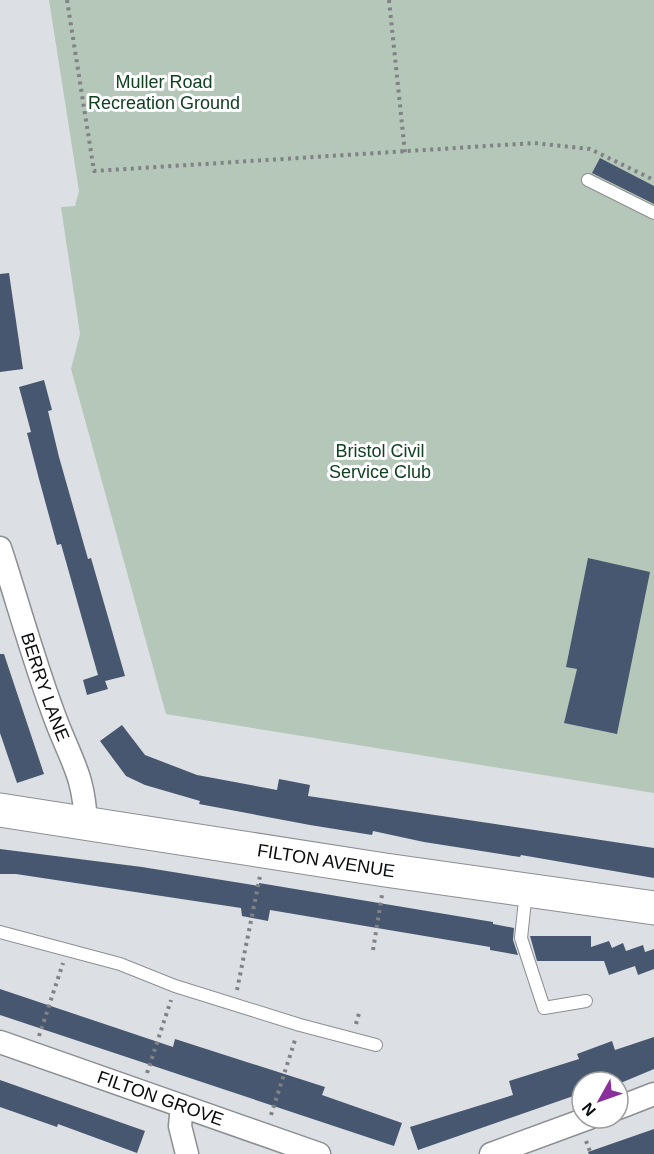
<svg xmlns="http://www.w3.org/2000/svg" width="654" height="1154" viewBox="0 0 654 1154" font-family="Helvetica,sans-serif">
  <rect width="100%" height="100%" fill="#dcdfe4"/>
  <path fill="#b4c7b8" d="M49,0H654V793L166,714L71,369L80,334L61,207L75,206L79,191Z"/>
  <g fill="#47576f">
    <path d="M600,158L654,186V204L592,173Z"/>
    <path d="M9,273L23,369L0,372V274Z"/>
    <path d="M44,380L52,410L48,411L59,457L88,559L91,558L125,676L105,681L108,689L87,695L83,680L98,675L61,544L57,545L39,479L27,433L31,432L19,387Z"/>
    <path d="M588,558L650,572L617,734L564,723L577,669L566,667Z"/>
    <path d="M0,654H4L44,774L17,783L0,733Z"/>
    <path d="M122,725L145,755L197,775L277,790L279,779L310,785L308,796L654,848V878L521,855L520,857L424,842L373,831L372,835L310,825L199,804L200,801L145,785L126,776L100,741Z"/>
    <path d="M0,849L142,867L259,886V883L493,922V924L514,928L513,940L518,955L490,950V947L270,910L268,921L242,916L241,908L16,874H0Z"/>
    <path d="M530,936H591V947L609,941L612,948L623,943L626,951L643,945L645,952L654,949V969L638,975L635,966L609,975L604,961H537Z"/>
    <path d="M0,989L173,1047L175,1039L325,1087L322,1095L402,1123L394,1146L0,1015Z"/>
    <path d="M654,1037V1069L623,1082H582V1093L418,1150L410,1127L513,1095L509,1081L579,1059L577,1054L612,1041L615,1050Z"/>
    <path d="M0,1080L145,1131L137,1153L58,1124L57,1127L0,1107Z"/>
    <path d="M654,1129V1154H589L588,1152Z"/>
  </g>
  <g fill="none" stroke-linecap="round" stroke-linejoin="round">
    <g stroke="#8b8e92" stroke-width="14">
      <g id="lane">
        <path d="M588,180L654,213"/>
        <path d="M526,891L521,938L544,1008L586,1001"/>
        <path d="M0,932L120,964L175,986L300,1025L376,1045"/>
      </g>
    </g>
    <g stroke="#8b8e92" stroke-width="25">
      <g id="street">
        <path id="s1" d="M0,548C19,606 35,666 57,723C73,764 84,777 86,824"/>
        <path id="s2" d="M0,1042L319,1154"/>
        <path d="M182,1106L180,1126L187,1154"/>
        <path d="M618,1108L654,1094"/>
        <path d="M491,1154L589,1118"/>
      </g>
    </g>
    <g stroke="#8b8e92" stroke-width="35">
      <g id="secondary">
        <path id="s3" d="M0,810L385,870L654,908"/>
      </g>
    </g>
    <g stroke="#808286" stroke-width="4" stroke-dasharray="3 4.5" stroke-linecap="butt">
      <path d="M67,0L94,171L534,143L590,149L654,180"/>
      <path d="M389,0L405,153"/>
      <path d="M373,950L382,895"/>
      <path d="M237,990L260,876"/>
      <path d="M356,1024L360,1010"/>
      <path d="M39,1036L63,963"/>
      <path d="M147,1073L171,1000"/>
      <path d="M271,1115L295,1040"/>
      <path d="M586,1141L591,1154"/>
    </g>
    <use href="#lane" stroke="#fff" stroke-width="12"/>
    <use href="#street" stroke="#fff" stroke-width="22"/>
    <use href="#secondary" stroke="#fff" stroke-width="33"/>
  </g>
  <g text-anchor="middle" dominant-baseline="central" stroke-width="6" stroke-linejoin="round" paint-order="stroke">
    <g font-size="18" fill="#114021" stroke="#fff">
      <text x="164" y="82">Muller Road<tspan x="164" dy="21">Recreation Ground</tspan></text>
      <text x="380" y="451">Bristol Civil<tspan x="380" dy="21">Service Club</tspan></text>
    </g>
    <g font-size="18" fill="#0a0b0d" stroke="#fff">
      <text stroke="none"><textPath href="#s1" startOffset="146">BERRY LANE</textPath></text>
      <text stroke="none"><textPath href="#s3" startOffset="330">FILTON AVENUE</textPath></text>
      <text stroke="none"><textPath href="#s2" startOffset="170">FILTON GROVE</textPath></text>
    </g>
  </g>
  <g transform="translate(600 1100) rotate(230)"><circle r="28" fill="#ffffff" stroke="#9d9d9e" stroke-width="1.5"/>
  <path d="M0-4.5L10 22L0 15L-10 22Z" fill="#89309c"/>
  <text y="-9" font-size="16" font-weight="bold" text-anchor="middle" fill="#0a0b0d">N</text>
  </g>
</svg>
